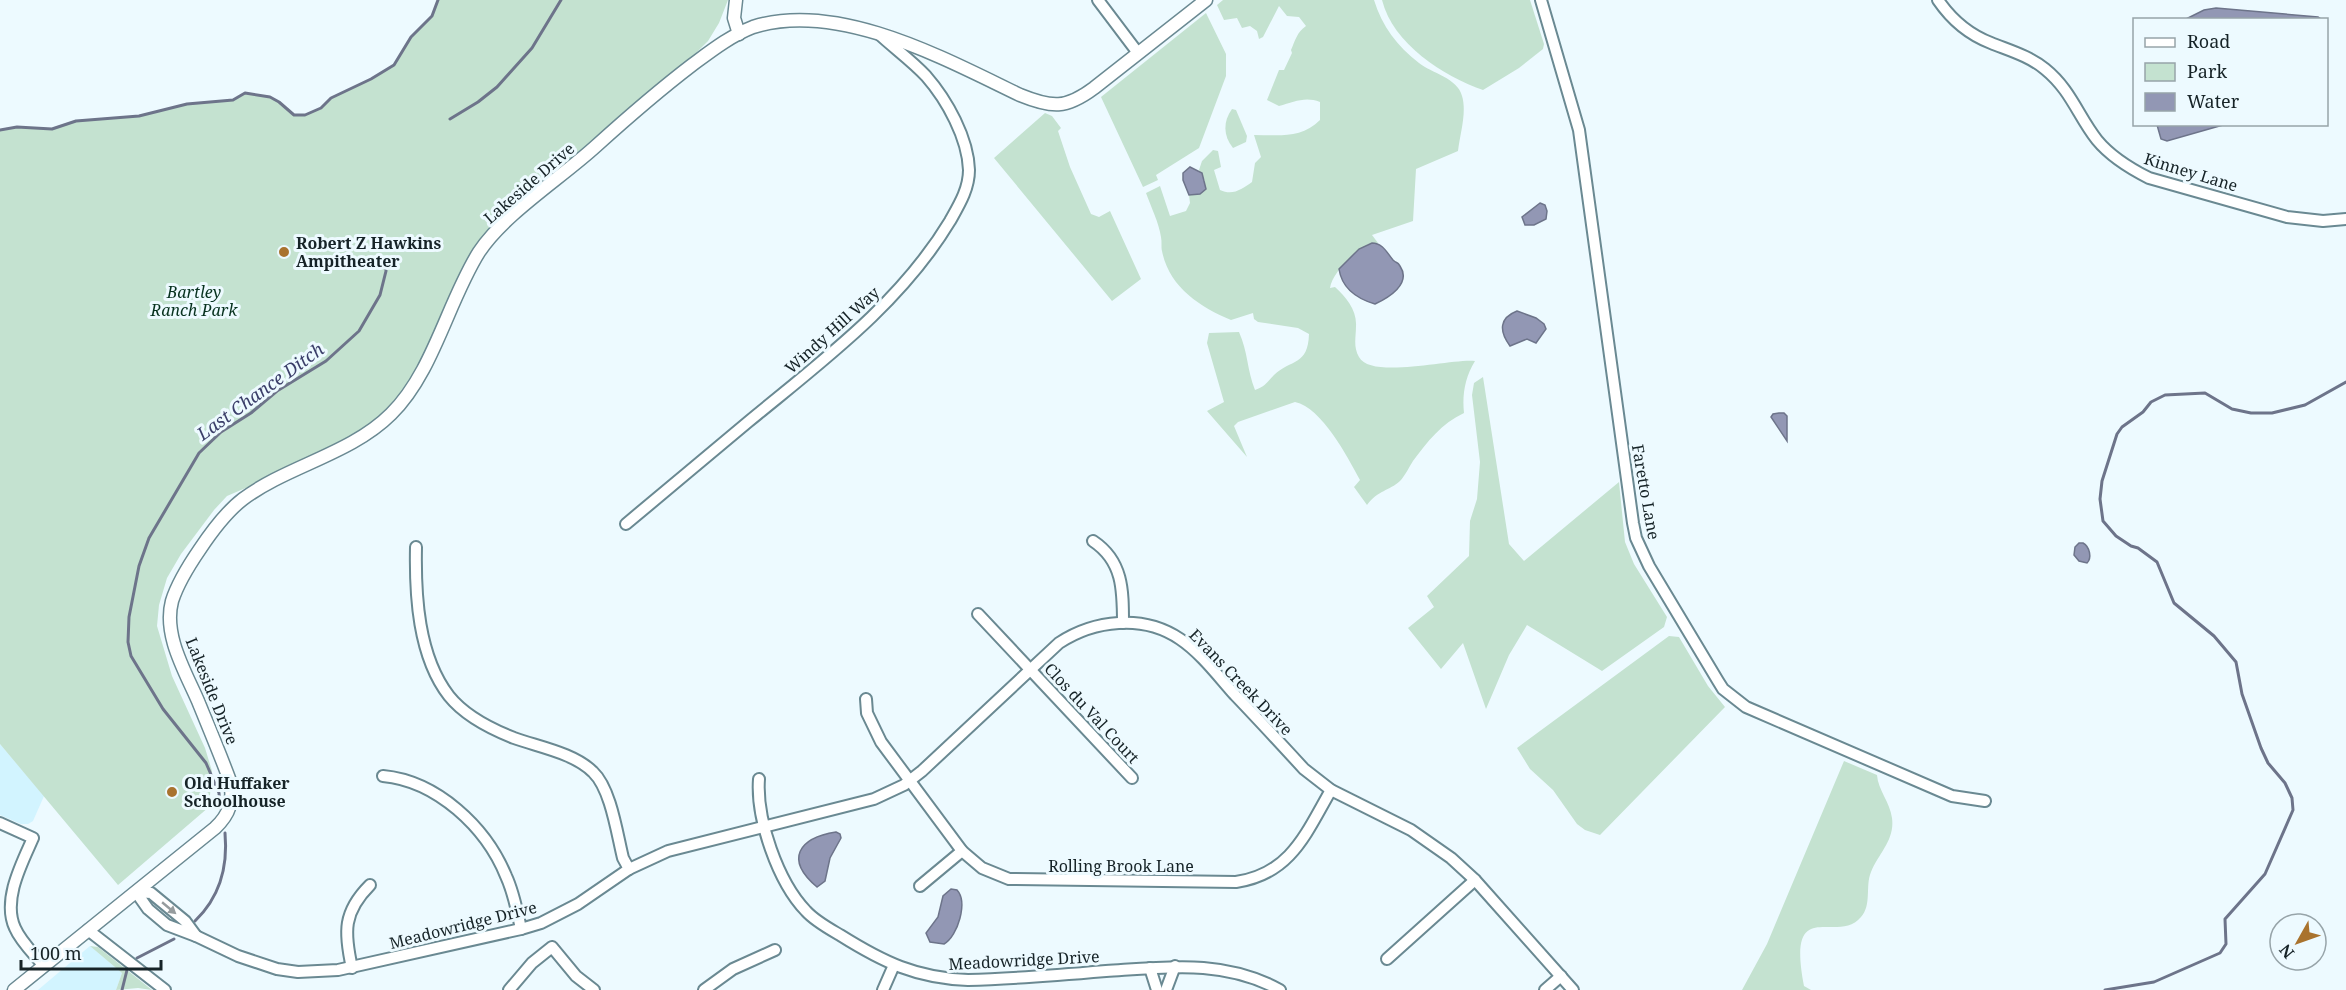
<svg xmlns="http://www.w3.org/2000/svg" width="2346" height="990" viewBox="0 0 2346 990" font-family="'Noto Serif',serif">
  <rect width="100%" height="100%" fill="#edfaff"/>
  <g fill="#d2f4ff">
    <path d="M0,744L44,796L33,821L28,824H21L0,815Z"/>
    <path d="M90,946L122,973L116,990H38Z"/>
  </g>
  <g fill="#c4e2d0">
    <path d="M438,0H728L719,23L708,41L671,78L503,220L421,370L386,418L256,488L248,487L227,496L214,510L181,554L167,578L159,605L157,626L172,676L205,748L212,771L209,807L118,885L0,744V130L17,127L52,129L76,121L139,116L187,104L233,100L245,93L270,97L279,102L294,115H305L321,108L331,98L371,79L394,65L411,37L432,16Z"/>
    <path d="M1223,0H1374C1382,26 1397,46 1419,63C1431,73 1458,78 1462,96C1467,112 1460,134 1458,151L1416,169L1413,221L1372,235L1378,243C1361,242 1332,272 1330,288L1335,287C1346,297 1357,310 1356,326C1356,338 1353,346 1359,357C1371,380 1453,358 1475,361C1465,377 1462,395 1464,413C1442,423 1427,442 1413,461C1409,467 1405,476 1400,481C1389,491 1378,490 1367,505L1354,487L1360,480C1347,456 1322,408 1295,402L1238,422L1234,426L1247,457L1207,411L1224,402L1207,343L1209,333L1239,332C1248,352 1247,370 1255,390C1265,387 1267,382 1274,375C1291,359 1308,366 1309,334L1298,328L1258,322L1254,319L1253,313L1231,320C1200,307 1169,287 1162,251C1161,247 1162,242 1161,237C1159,223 1151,207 1146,193L1160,186L1170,216L1186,211L1190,203L1189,195L1200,194L1205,181L1199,170L1202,161L1213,150L1218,151L1221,167L1214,170L1220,190C1233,196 1242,189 1252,182L1255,163L1261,157L1254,135C1279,135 1301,139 1320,120V102C1305,96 1294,102 1279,106L1267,100L1279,70H1284L1292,53L1291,50C1295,41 1297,32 1306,26L1299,17L1287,16L1279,6L1263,37L1259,39L1257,31L1250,26L1242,28L1237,18L1224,20L1217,5Z"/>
    <path d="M1382,0H1530L1544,44L1543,49L1519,68L1483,90C1443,76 1393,44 1382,0Z"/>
    <path d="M1206,13L1226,54V76L1199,148L1156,175L1158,180L1143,187L1101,97Z"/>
    <path d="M1232,109L1236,110L1247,136L1246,142L1233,148C1223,136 1223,121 1232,109Z"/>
    <path d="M1045,113L1052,116L1061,128L1058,131L1070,167L1091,214L1099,217L1110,211L1141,279L1112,301L994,158Z"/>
    <path d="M1483,377L1509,544L1524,561L1619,482L1625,542L1634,564L1667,617L1664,627L1602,671L1527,625L1509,655L1486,709L1463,643L1441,669L1408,628L1434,607L1427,596L1469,556L1470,521L1477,499L1480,462L1472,395L1474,383Z"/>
    <path d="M1669,636L1679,637L1708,686L1725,707L1600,835L1585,830L1577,824L1553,790L1530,769L1517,748Z"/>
    <path d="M1844,761L1877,775C1878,790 1890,802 1892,818C1895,840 1879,853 1871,872C1865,886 1872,905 1861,917C1837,946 1786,893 1804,986L1811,990H1742L1767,944Z"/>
    <path d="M90,946L98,947L152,990L138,988L116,990L122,973Z"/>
  </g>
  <g fill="#9297b4" stroke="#6d748a" stroke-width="1.5">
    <path d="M2216,8L2318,17L2321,19H2186L2204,10Z"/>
    <path d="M2157,125V124L2223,125L2167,141L2161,139Z"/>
    <path d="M1190,167L1202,173L1206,189L1200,194L1189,195L1183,180V173Z"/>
    <path d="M1540,203L1545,205L1547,211L1546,219L1534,225H1525L1522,217Z"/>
    <path d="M1372,243C1383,243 1387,253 1393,260C1397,264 1397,261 1400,266C1412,284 1388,298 1375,304C1358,299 1342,289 1339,269L1359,249Z"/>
    <path d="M1517,311L1536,318L1544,324L1546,329L1536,343L1527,339L1510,346C1499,331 1499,318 1517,311Z"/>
    <path d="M1779,413H1784L1787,416V441L1771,417L1773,414Z"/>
    <path d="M2079,543H2083C2090,547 2092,558 2087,563L2079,561L2074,555L2075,547Z"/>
    <path d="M836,832L840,834L841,838L830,858L825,881L817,887C784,859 799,838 836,832Z"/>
    <path d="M951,889L957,890C968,902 958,936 944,944L930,942L926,933L938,917L943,896Z"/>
  </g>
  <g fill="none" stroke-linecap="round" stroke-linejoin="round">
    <g stroke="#6d748a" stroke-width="3">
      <path d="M450,119L478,102L497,87L532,48L561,0"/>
      <path d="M0,130L17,127L52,129L76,121L139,116L187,104L233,100L245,93L270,97L279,102L294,115H305L321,108L331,98L371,79L394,65L411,37L432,16L438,0"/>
      <path d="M220,808L219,793L206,763L163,709L131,656L128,642L129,617L139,566L149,538L199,453L221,432L251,413L277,391L326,361L359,331L380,295L386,271L385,258"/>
      <path d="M195,921C220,897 228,866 225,833"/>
      <path d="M137,958L174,939"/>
      <path d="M122,990L127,970"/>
      <path d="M2105,990L2154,982L2220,953L2226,944L2225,919L2265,874L2293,810L2292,798L2285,783L2268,763L2261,748L2242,694L2236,662L2214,636L2174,603L2157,562L2138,548L2131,546L2116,536L2103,521L2100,499L2102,481L2117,434L2122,427L2143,412L2151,402L2165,395L2205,393L2232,409L2251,413H2272L2305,405L2346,382"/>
    </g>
    <g stroke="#6a8992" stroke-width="14">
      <g id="minor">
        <path d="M1098,0L1138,53"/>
        <path d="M1541,0L1579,130L1633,523L1636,538L1649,566L1718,681L1723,689L1746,707L1952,796L1985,801"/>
        <path d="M1938,0C1951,19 1970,35 1991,43C2011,51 2029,56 2045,69C2071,90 2078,116 2097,140C2111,157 2129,168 2149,178L2287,217L2323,221L2346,219"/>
        <path d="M626,524C667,490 707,456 748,422C822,361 900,304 950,221C959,205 969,189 969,170C968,138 947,100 926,76C912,61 894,48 879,34"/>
        <path d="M1093,541C1123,561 1123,590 1123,623"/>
        <path d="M416,547C415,595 418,656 449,696C465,716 491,729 514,738C539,747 574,753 593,772C611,789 617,834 623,858L629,869"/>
        <path d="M978,614L1132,778"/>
        <path d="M866,699L867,713L881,742L962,851L982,868L1009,879L1236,882C1291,874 1306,833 1331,790"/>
        <path d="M383,776C437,781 486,827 506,876C514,893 517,911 521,929"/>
        <path d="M759,779C756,819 778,882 806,911C815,921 828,928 840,935C883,962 916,978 968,980C1014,979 1060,975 1106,971C1167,967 1224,959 1280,990"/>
        <path d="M0,823L33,838C22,863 2,900 15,928C21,942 34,954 43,965"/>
        <path d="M920,886L962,851"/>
        <path d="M136,892L148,909L167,925L196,936L238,956L277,969L298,972L338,970L521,929L541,923L578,904L629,869L668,851L874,799L904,785L922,771L1059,643C1094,620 1143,614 1180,639C1201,653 1218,676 1235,695C1258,719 1281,744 1304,769L1331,790L1411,830L1451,858L1475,880L1573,990"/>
        <path d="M136,892L151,893L185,921L196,936"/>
        <path d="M88,930L165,990"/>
        <path d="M1387,959L1475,880"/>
        <path d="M352,968C344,932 343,912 370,885"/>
        <path d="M1150,968L1157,990"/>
        <path d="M509,990L532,963L552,947L576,976L594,990"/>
        <path d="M704,990L733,969L775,950"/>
        <path d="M883,990L894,965"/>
        <path d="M1166,990L1175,966"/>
        <path d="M1545,990L1561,976"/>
      </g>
    </g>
    <g stroke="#6a8992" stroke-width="15">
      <g id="tertiary">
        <path d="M736,0L734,18L739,34"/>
        <path d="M14,990L215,828C230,814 234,800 230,781C220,754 209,728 198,701C185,671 163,635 172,601C178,582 189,565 200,549C212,531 226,512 243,499C287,466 351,454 391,414C433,373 448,301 479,252C504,214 561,178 596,146C627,118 658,91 692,65C711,51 730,36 753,27C838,0 945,59 1020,95C1052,108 1066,109 1094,88L1206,0"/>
      </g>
    </g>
    <use href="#minor" stroke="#fff" stroke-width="10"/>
    <use href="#tertiary" stroke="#fff" stroke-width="12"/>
  </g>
  <defs><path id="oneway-solid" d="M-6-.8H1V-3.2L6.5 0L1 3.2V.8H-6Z" transform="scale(1.5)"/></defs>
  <use fill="#969c9e" href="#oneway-solid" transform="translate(169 908) rotate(40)"/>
  <g fill="#a9732e" stroke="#edfaff" stroke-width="2">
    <circle cx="284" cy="252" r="6"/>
    <circle cx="172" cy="792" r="6"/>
  </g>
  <g text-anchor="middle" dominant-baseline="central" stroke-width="6" stroke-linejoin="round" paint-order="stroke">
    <g font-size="16" fill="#162327" stroke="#edfaff">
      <text transform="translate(2191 172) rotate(17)">Kinney Lane</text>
      <text transform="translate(529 183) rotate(-41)">Lakeside Drive</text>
      <text transform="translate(832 330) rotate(-42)">Windy Hill Way</text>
      <text transform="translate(1646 492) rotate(80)">Faretto Lane</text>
      <text transform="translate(1241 682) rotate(46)">Evans Creek Drive</text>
      <text transform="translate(212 691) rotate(68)">Lakeside Drive</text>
      <text transform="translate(1092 713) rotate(47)">Clos du Val Court</text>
      <text x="1121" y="866">Rolling Brook Lane</text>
      <text transform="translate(463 925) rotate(-14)">Meadowridge Drive</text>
      <text transform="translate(1024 960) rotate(-3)">Meadowridge Drive</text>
    </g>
    <g font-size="16" font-weight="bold" fill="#162327" stroke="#edfaff" text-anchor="start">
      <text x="296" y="243">Robert Z Hawkins<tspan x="296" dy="18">Ampitheater</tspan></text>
      <text x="184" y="783">Old Huffaker<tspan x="184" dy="18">Schoolhouse</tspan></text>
    </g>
    <g font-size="16" font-style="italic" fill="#07321f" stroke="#edfaff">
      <text x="194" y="292">Bartley<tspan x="194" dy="18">Ranch Park</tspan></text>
    </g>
    <g font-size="18" font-style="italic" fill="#3a3e69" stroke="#edfaff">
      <text transform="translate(260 391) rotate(-36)">Last Chance Ditch</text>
    </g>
  </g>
  <rect x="2133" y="18" width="195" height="108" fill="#edfaff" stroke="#97a4a9" stroke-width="1.5"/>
  <rect x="2145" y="38" width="30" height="9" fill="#ffffff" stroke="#97a4a9" stroke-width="1.5"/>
  <text x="2187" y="48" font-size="18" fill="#162327">Road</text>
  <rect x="2145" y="63" width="30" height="18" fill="#c4e2d0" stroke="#97a4a9" stroke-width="1.5"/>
  <text x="2187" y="78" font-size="18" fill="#162327">Park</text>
  <rect x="2145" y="93" width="30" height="18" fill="#9297b4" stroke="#97a4a9" stroke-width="1.5"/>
  <text x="2187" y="108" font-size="18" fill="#162327">Water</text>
  <g transform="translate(2298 942) rotate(230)"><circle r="28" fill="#edfaff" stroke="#97a4a9" stroke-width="1.5"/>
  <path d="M0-4.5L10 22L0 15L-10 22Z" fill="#a9732e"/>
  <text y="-9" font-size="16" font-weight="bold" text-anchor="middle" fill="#162327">N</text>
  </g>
  <path d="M21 960v9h140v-9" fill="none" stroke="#162327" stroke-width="3"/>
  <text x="30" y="960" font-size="18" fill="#162327" stroke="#edfaff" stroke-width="4.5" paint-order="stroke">100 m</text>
</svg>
